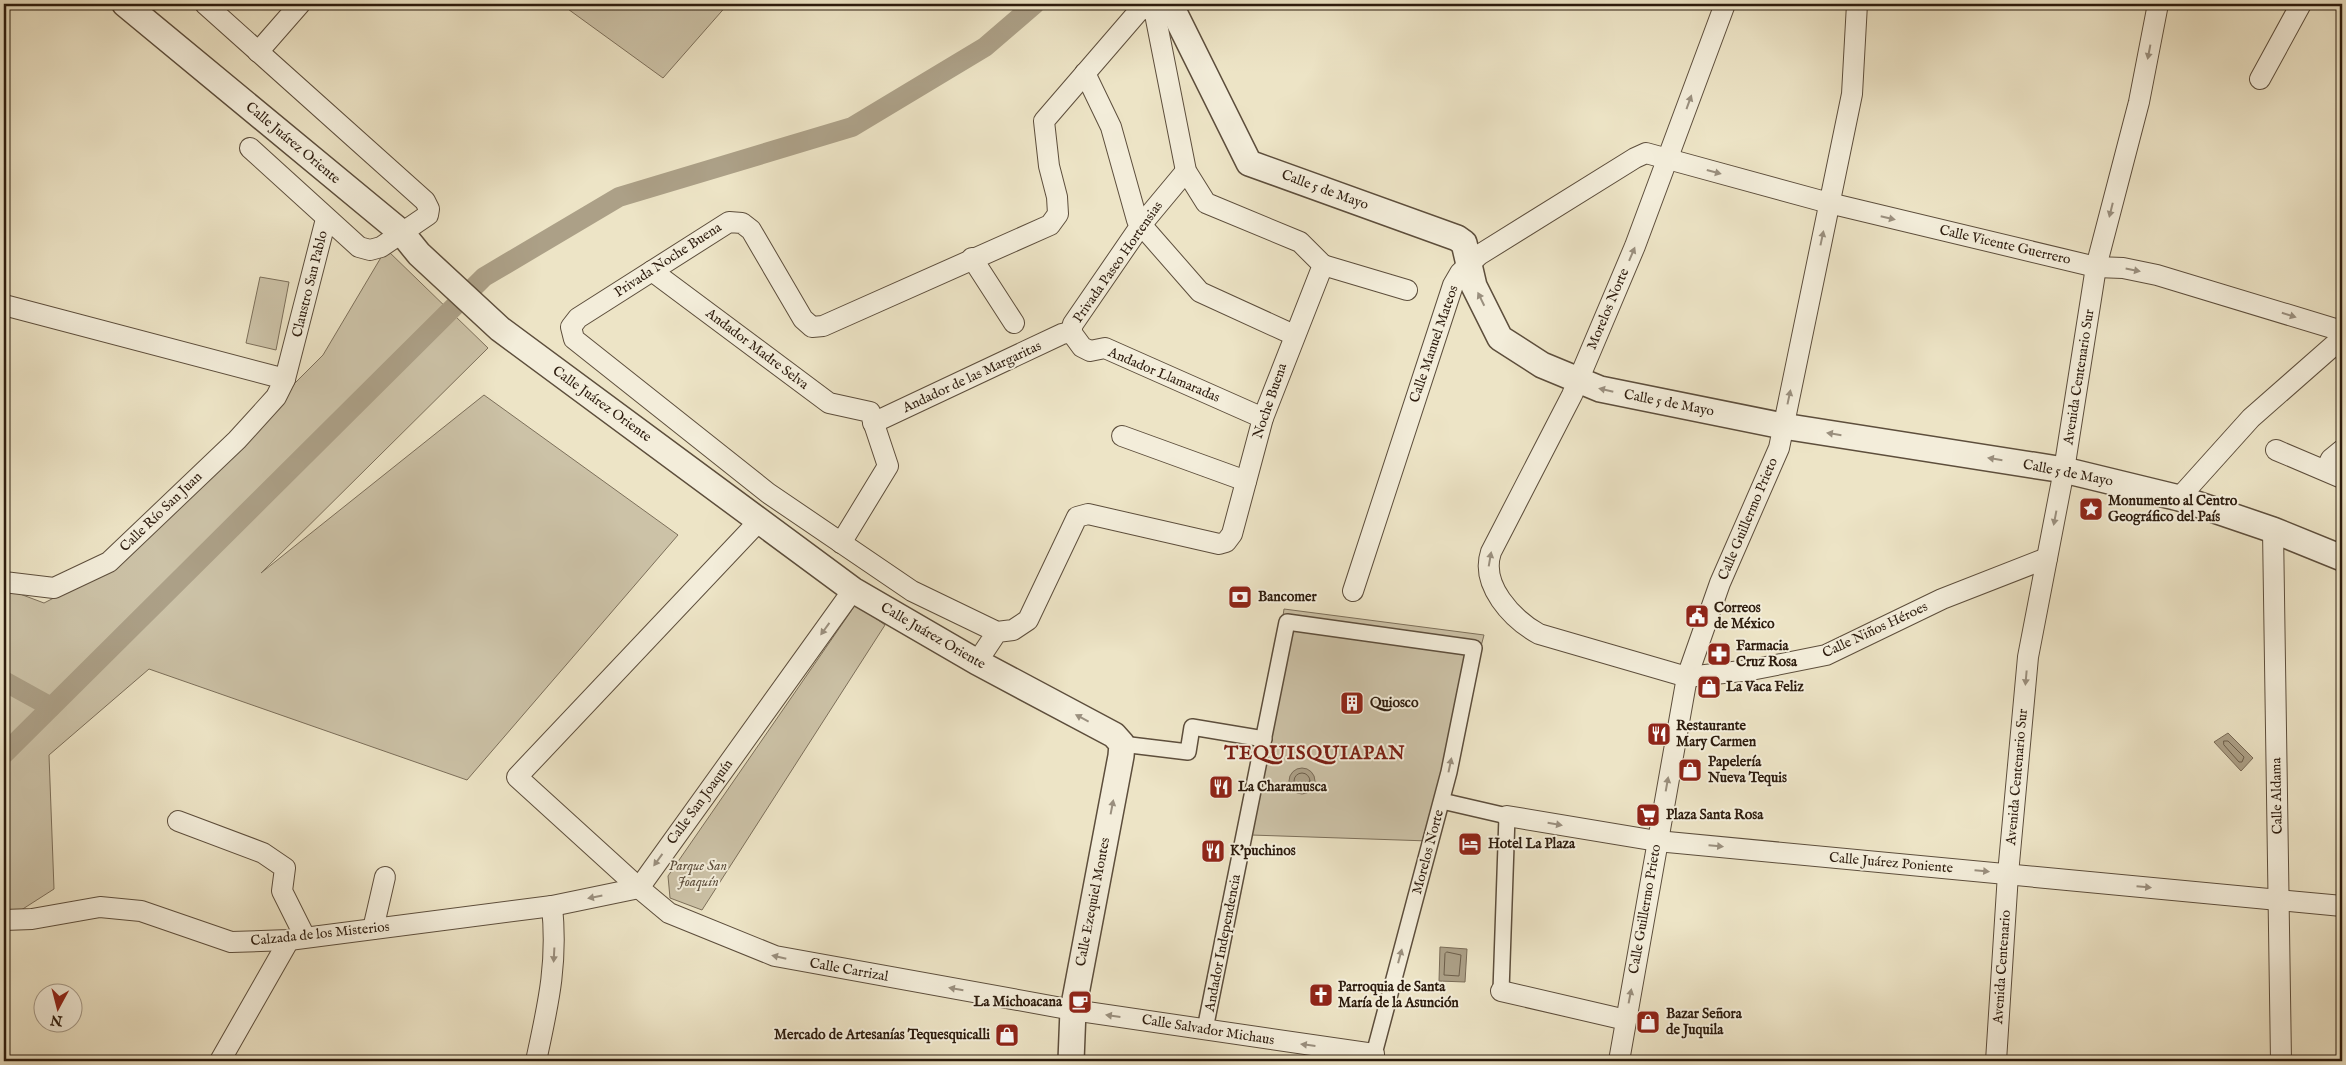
<svg xmlns="http://www.w3.org/2000/svg" width="2346" height="1065" viewBox="0 0 2346 1065" font-family="'IM FELL English',serif">
  <rect width="100%" height="100%" fill="#ede4c6"/>
  <filter id="stains"><feTurbulence type="fractalNoise" baseFrequency=".004" numOctaves="4"/><feColorMatrix values="0 0 0 0 .2 0 0 0 0 .09 0 0 0 0 .02 0 0 0 .5 -.17"/></filter>
  <radialGradient id="worn" r=".72"><stop offset=".6" stop-color="#630" stop-opacity="0"/><stop offset="1" stop-color="#630" stop-opacity=".3"/></radialGradient>
  <g fill="#ccc2a7" stroke="#7c6f5a">
    <path d="M561,4H728L663,78Z"/>
    <path d="M386,249L488,348L261,573L484,395L678,535L467,780L149,669L49,755L54,889L4,921V588L44,603L108,570L323,355Z"/>
    <path d="M260,277L289,282L276,350L246,343Z"/>
    <path d="M856,604L885,625L702,910L670,898L668,876Z"/>
    <path d="M1284,609L1484,635L1429,841L1251,835Z"/>
  </g>
  <g fill="#aca087" stroke="#796b57">
    <path d="M2228,733L2253,758L2241,771L2214,742Z"/>
    <circle cx="1302" cy="781" r="13"/>
    <path d="M1440,947L1467,949L1465,982L1439,981Z"/>
  </g>
  <g fill="none" stroke-linecap="round" stroke-linejoin="round">
    <g stroke="#6c5e4a" stroke-width="1">
      <path d="M2224,741H2228L2244,757L2242,762H2239L2224,745Z"/>
      <circle cx="1302" cy="781" r="8"/>
      <path d="M1447,952L1461,955L1459,976L1444,975L1445,954Z"/>
    </g>
    <g stroke="#aca087" stroke-width="20">
      <path d="M4,681L51,707"/>
      <path d="M4,754L484,277L619,197L852,127L985,47L1035,4"/>
    </g>
    <g stroke="#5d4e3c" stroke-width="18">
      <g id="pedestrian">
        <path d="M1122,744L1188,752L1192,727L1264,739"/>
        <path d="M1442,801L1507,816L1501,991"/>
        <path d="M1205,1029L1287,622L1474,648L1449,772L1374,1054"/>
      </g>
    </g>
    <g stroke="#5d4e3c" stroke-width="22">
      <g id="minor">
        <path d="M205,4L425,201L429,209L428,215L381,247L370,250L359,247L250,148"/>
        <path d="M1725,4L1635,246L1572,395L1491,552C1480,585 1512,619 1539,634L1687,677L1751,670L1826,655L1942,599L2047,558"/>
        <path d="M258,52L300,4"/>
        <path d="M1085,73L1111,127L1137,220L1200,292L1294,335"/>
        <path d="M2260,79L2301,4"/>
        <path d="M972,258L1014,323"/>
        <path d="M1323,265L1407,290"/>
        <path d="M652,271L829,403L870,412L888,466L841,543"/>
        <path d="M4,305L285,379"/>
        <path d="M1071,332L1082,347L1090,351L1105,348L1263,418"/>
        <path d="M1071,332L1073,324L1141,225L1186,171"/>
        <path d="M873,423L1062,334L1071,332"/>
        <path d="M1122,436L1246,481"/>
        <path d="M2276,450L2342,478"/>
        <path d="M2326,469L2331,459L2342,450"/>
        <path d="M2179,498L2251,418L2342,338"/>
        <path d="M760,520L517,777L639,888L669,913L775,956L1073,1010L1374,1054L1372,1061"/>
        <path d="M2273,530L2281,1061"/>
        <path d="M4,582L54,588L109,562L237,440L276,397L285,379L326,219"/>
        <path d="M1353,591L1453,285L1460,273L1479,255L1635,158L1646,153L1829,203L2096,267L2123,268L2157,275L2342,331"/>
        <path d="M977,662L997,632L1013,630L1028,620L1077,517L1088,514L1219,544L1226,542L1232,534L1263,418L1323,265L1300,242L1206,203L1186,171L1155,14L1151,9L1144,8L1138,12L1044,121L1049,166L1057,197L1058,214L1050,225L823,326L812,327L803,319L751,230L742,223L729,222L578,318L571,327L574,339L768,493L912,591L997,632"/>
        <path d="M1507,816L1657,841L2342,906"/>
        <path d="M178,821L263,853L285,868L282,891L305,937"/>
        <path d="M4,920L32,919L100,907L141,911L231,942L289,940L552,906L639,888L853,590"/>
        <path d="M373,929L385,877"/>
        <path d="M1501,991L1626,1020"/>
        <path d="M220,1061L289,940"/>
        <path d="M536,1061C548,1005 558,964 552,906"/>
        <path d="M1619,1061L1687,677L1720,583L1779,448L1852,94L1857,4"/>
        <path d="M1996,1061L2008,874L2028,657L2064,470L2096,267L2139,102L2158,4"/>
      </g>
    </g>
    <g stroke="#5d4e3c" stroke-width="28">
      <g id="tertiary">
        <path d="M125,4L402,233L419,254L500,329L853,590L977,662L1114,735L1122,744L1121,756L1073,1010L1071,1061"/>
        <path d="M1170,4L1249,163L1457,238L1464,243L1474,286L1500,338L1542,365L1600,389L1783,426L2064,470L2179,498L2273,530L2342,558"/>
      </g>
    </g>
    <use href="#pedestrian" stroke="#f3edda" stroke-width="15"/>
    <use href="#minor" stroke="#f3edda" stroke-width="20"/>
    <use href="#tertiary" stroke="#f3edda" stroke-width="25"/>
  </g>
  <defs><path id="oneway-solid" d="M-6-.8H1V-3.2L6.5 0L1 3.2V.8H-6Z" transform="scale(1.25)"/></defs>
  <g fill="#9a8f7e">
    <use href="#oneway-solid" transform="translate(2149 52) rotate(101)"/>
    <use href="#oneway-solid" transform="translate(1689 102) rotate(-70)"/>
    <use href="#oneway-solid" transform="translate(1714 172) rotate(15)"/>
    <use href="#oneway-solid" transform="translate(2111 210) rotate(104)"/>
    <use href="#oneway-solid" transform="translate(1888 218) rotate(13)"/>
    <use href="#oneway-solid" transform="translate(1822 238) rotate(-78)"/>
    <use href="#oneway-solid" transform="translate(1632 254) rotate(-67)"/>
    <use href="#oneway-solid" transform="translate(2133 270) rotate(11)"/>
    <use href="#oneway-solid" transform="translate(1481 299) rotate(-116)"/>
    <use href="#oneway-solid" transform="translate(2289 315) rotate(17)"/>
    <use href="#oneway-solid" transform="translate(1606 390) rotate(-167)"/>
    <use href="#oneway-solid" transform="translate(1789 397) rotate(-78)"/>
    <use href="#oneway-solid" transform="translate(1834 434) rotate(-171)"/>
    <use href="#oneway-solid" transform="translate(1995 459) rotate(-171)"/>
    <use href="#oneway-solid" transform="translate(2055 518) rotate(101)"/>
    <use href="#oneway-solid" transform="translate(1490 559) rotate(-80)"/>
    <use href="#oneway-solid" transform="translate(825 629) rotate(126)"/>
    <use href="#oneway-solid" transform="translate(2026 678) rotate(95)"/>
    <use href="#oneway-solid" transform="translate(1082 718) rotate(-152)"/>
    <use href="#oneway-solid" transform="translate(1450 765) rotate(-78)"/>
    <use href="#oneway-solid" transform="translate(1667 784) rotate(-80)"/>
    <use href="#oneway-solid" transform="translate(1112 807) rotate(-79)"/>
    <use href="#oneway-solid" transform="translate(1555 824) rotate(10)"/>
    <use href="#oneway-solid" transform="translate(1716 846) rotate(5)"/>
    <use href="#oneway-solid" transform="translate(658 860) rotate(126)"/>
    <use href="#oneway-solid" transform="translate(1982 871) rotate(5)"/>
    <use href="#oneway-solid" transform="translate(2144 887) rotate(5)"/>
    <use href="#oneway-solid" transform="translate(595 897) rotate(169)"/>
    <use href="#oneway-solid" transform="translate(554 955) rotate(93)"/>
    <use href="#oneway-solid" transform="translate(1400 956) rotate(-75)"/>
    <use href="#oneway-solid" transform="translate(779 957) rotate(-167)"/>
    <use href="#oneway-solid" transform="translate(956 989) rotate(-170)"/>
    <use href="#oneway-solid" transform="translate(1630 996) rotate(-79)"/>
    <use href="#oneway-solid" transform="translate(1113 1016) rotate(-172)"/>
    <use href="#oneway-solid" transform="translate(1308 1045) rotate(-173)"/>
  </g>
  <defs>
    <g id="sight-square" transform="scale(1.25)"><rect x="-9" y="-9" width="18" height="18" rx="4" fill="#8f2418" stroke="#f3edda"/><path d="M0-6L1.8-2.2L6-1.7L2.9 1.2L3.7 5.4L0 3.3L-3.7 5.4L-2.9 1.2L-6-1.7L-1.8-2.2Z" fill="#fff"/></g>
    <g id="bank-square" transform="scale(1.25)"><rect x="-9" y="-9" width="18" height="18" rx="4" fill="#8f2418" stroke="#f3edda"/><path d="M-6-4H6V4H-6ZM0-2.3a2.3 2.3 0 1 0 0 4.6a2.3 2.3 0 1 0 0-4.6Z" fill="#fff"/></g>
    <g id="civic-square" transform="scale(1.25)"><rect x="-9" y="-9" width="18" height="18" rx="4" fill="#8f2418" stroke="#f3edda"/><path d="M-.6-6.5H3V-4.5H.6V-3L4-1V1h2V6H-6V1h2V-1L-.6-3ZM-1.2 2.5V6h2.4V2.5Z" fill="#fff"/></g>
    <g id="pharmacy-square" transform="scale(1.25)"><rect x="-9" y="-9" width="18" height="18" rx="4" fill="#8f2418" stroke="#f3edda"/><path d="M-2-6h4v4h4v4h-4v4h-4v-4h-4v-4h4Z" fill="#fff"/></g>
    <g id="shop-square" transform="scale(1.25)"><rect x="-9" y="-9" width="18" height="18" rx="4" fill="#8f2418" stroke="#f3edda"/><path d="M-5-2.5h2.3a2.7 3.5 0 0 1 5.4 0H5L5.5 6h-11ZM-1.5-2.5h3a1.5 2.3 0 0 0-3 0Z" fill="#fff"/></g>
    <g id="building-square" transform="scale(1.25)"><rect x="-9" y="-9" width="18" height="18" rx="4" fill="#8f2418" stroke="#f3edda"/><path d="M-4-6H4V6H1V3H-1V6H-4ZM-2.5-4.3h1.7v1.8h-1.7ZM.8-4.3h1.7v1.8H.8ZM-2.5-1h1.7V.8h-1.7ZM.8-1h1.7V.8H.8Z" fill="#fff"/></g>
    <g id="restaurant-square" transform="scale(1.25)"><rect x="-9" y="-9" width="18" height="18" rx="4" fill="#8f2418" stroke="#f3edda"/><path d="M-5-6h1v4h1v-4h1v4h1v-4h1v5L-1.5 .5V6h-2V.5L-5-1ZM5-6V6H3V1.5H1.5Q1.5-4 5-6Z" fill="#fff"/></g>
    <g id="supermarket-square" transform="scale(1.25)"><rect x="-9" y="-9" width="18" height="18" rx="4" fill="#8f2418" stroke="#f3edda"/><path d="M-6-5.5h2.5l.6 2H6L4.5 2H-2.5L-4.4-4H-6ZM-1.5 3.2a1.3 1.3 0 1 0 .1 0ZM3 3.2a1.3 1.3 0 1 0 .1 0Z" fill="#fff"/></g>
    <g id="hotel-square" transform="scale(1.25)"><rect x="-9" y="-9" width="18" height="18" rx="4" fill="#8f2418" stroke="#f3edda"/><path d="M-6-4.5h1.5V1H6V5H4.5V3h-9V5H-6ZM-4 0a1.8 1.8 0 1 1 3.6 0ZM.5 0V-2.5h3Q6-2.5 6 0Z" fill="#fff"/></g>
    <g id="church-square" transform="scale(1.25)"><rect x="-9" y="-9" width="18" height="18" rx="4" fill="#8f2418" stroke="#f3edda"/><path d="M-1.2-6h2.4v3.5h3.3v2.4h-3.3V6h-2.4V-.1h-3.3v-2.4h3.3Z" fill="#fff"/></g>
    <g id="cafe-square" transform="scale(1.25)"><rect x="-9" y="-9" width="18" height="18" rx="4" fill="#8f2418" stroke="#f3edda"/><path d="M-5.5-4.5H6V0H3Q3 3.5 0 3.5H-2.5Q-5.5 3.5-5.5 0ZM3-3.2v2h1.7v-2ZM-6 4.5H4V6H-6Z" fill="#fff"/></g>
  </defs>
  <g fill-rule="evenodd">
    <use href="#sight-square" x="2091" y="509"/>
    <use href="#bank-square" x="1240" y="597"/>
    <use href="#civic-square" x="1697" y="616"/>
    <use href="#pharmacy-square" x="1719" y="654"/>
    <use href="#shop-square" x="1709" y="687"/>
    <use href="#building-square" x="1352" y="703"/>
    <use href="#restaurant-square" x="1659" y="734"/>
    <use href="#shop-square" x="1690" y="770"/>
    <use href="#restaurant-square" x="1221" y="787"/>
    <use href="#supermarket-square" x="1648" y="815"/>
    <use href="#hotel-square" x="1470" y="844"/>
    <use href="#restaurant-square" x="1213" y="851"/>
    <use href="#church-square" x="1321" y="995"/>
    <use href="#cafe-square" x="1080" y="1002"/>
    <use href="#shop-square" x="1648" y="1022"/>
    <use href="#shop-square" x="1007" y="1035"/>
  </g>
  <g text-anchor="middle" dominant-baseline="central" stroke-width="4" stroke-linejoin="round" paint-order="stroke">
    <g font-size="14" fill="#2d1c0e" stroke="#f3edda">
      <text transform="translate(293 143) rotate(40)">Calle Juárez Oriente</text>
      <text transform="translate(1325 190) rotate(20)">Calle 5 de Mayo</text>
      <text transform="translate(2005 245) rotate(13)">Calle Vicente Guerrero</text>
      <text transform="translate(668 260) rotate(-33)">Privada Noche Buena</text>
      <text transform="translate(1118 262) rotate(-55)">Privada Paseo Hortensias</text>
      <text transform="translate(310 284) rotate(-76)">Claustro San Pablo</text>
      <text transform="translate(1608 309) rotate(-67)">Morelos Norte</text>
      <text transform="translate(1434 344) rotate(-71)">Calle Manuel Mateos</text>
      <text transform="translate(757 349) rotate(37)">Andador Madre Selva</text>
      <text transform="translate(1164 375) rotate(23)">Andador Llamaradas</text>
      <text transform="translate(972 377) rotate(-25)">Andador de las Margaritas</text>
      <text transform="translate(2079 377) rotate(-81)">Avenida Centenario Sur</text>
      <text transform="translate(1270 401) rotate(-71)">Noche Buena</text>
      <text transform="translate(1669 403) rotate(11)">Calle 5 de Mayo</text>
      <text transform="translate(602 404) rotate(36)">Calle Juárez Oriente</text>
      <text transform="translate(2068 473) rotate(11)">Calle 5 de Mayo</text>
      <text transform="translate(161 512) rotate(-44)">Calle Río San Juan</text>
      <text transform="translate(1748 519) rotate(-67)">Calle Guillermo Prieto</text>
      <text transform="translate(1875 630) rotate(-25)">Calle Niños Héroes</text>
      <text transform="translate(933 636) rotate(30)">Calle Juárez Oriente</text>
      <text transform="translate(2017 777) rotate(-85)">Avenida Centenario Sur</text>
      <text transform="translate(2277 796) rotate(-91)">Calle Aldama</text>
      <text transform="translate(700 802) rotate(-54)">Calle San Joaquín</text>
      <text transform="translate(1428 852) rotate(-75)">Morelos Norte</text>
      <text transform="translate(1891 863) rotate(5)">Calle Juárez Poniente</text>
      <text transform="translate(1093 902) rotate(-79)">Calle Ezequiel Montes</text>
      <text transform="translate(1645 909) rotate(-80)">Calle Guillermo Prieto</text>
      <text transform="translate(320 934) rotate(-6)">Calzada de los Misterios</text>
      <text transform="translate(1223 943) rotate(-79)">Andador Independencia</text>
      <text transform="translate(2002 967) rotate(-86)">Avenida Centenario</text>
      <text transform="translate(849 970) rotate(10)">Calle Carrizal</text>
      <text transform="translate(1208 1030) rotate(9)">Calle Salvador Michaus</text>
    </g>
    <g font-size="14" font-weight="bold" fill="#2d1c0e" stroke="#f3edda" text-anchor="start">
      <text x="2108" y="501">Monumento al Centro<tspan x="2108" dy="16">Geográfico del País</tspan></text>
      <text x="1258" y="597">Bancomer</text>
      <text x="1714" y="608">Correos<tspan x="1714" dy="16">de México</tspan></text>
      <text x="1736" y="646">Farmacia<tspan x="1736" dy="16">Cruz Rosa</tspan></text>
      <text x="1726" y="687">La Vaca Feliz</text>
      <text x="1370" y="703">Quiosco</text>
      <text x="1676" y="726">Restaurante<tspan x="1676" dy="16">Mary Carmen</tspan></text>
      <text x="1708" y="762">Papelería<tspan x="1708" dy="16">Nueva Tequis</tspan></text>
      <text x="1238" y="787">La Charamusca</text>
      <text x="1666" y="815">Plaza Santa Rosa</text>
      <text x="1488" y="844">Hotel La Plaza</text>
      <text x="1230" y="851">K'puchinos</text>
      <text x="1338" y="987">Parroquia de Santa<tspan x="1338" dy="16">María de la Asunción</tspan></text>
      <text x="1062" y="1002" text-anchor="end">La Michoacana</text>
      <text x="1666" y="1014">Bazar Señora<tspan x="1666" dy="16">de Juquila</tspan></text>
      <text x="990" y="1035" text-anchor="end">Mercado de Artesanías Tequesquicalli</text>
    </g>
    <g font-size="14" font-style="italic" fill="#5d4e3c" stroke="#f3edda">
      <text x="698" y="866">Parque San<tspan x="698" dy="16">Joaquín</tspan></text>
    </g>
    <g font-size="19" font-weight="bold" letter-spacing="1" fill="#7a1f14" stroke="#f3edda">
      <text x="1315" y="754">TEQUISQUIAPAN</text>
    </g>
  </g>
  <rect width="2346" height="1065" fill="none" stroke="#ede4c6" stroke-width="20"/>
  <rect x="5" y="5" width="2336" height="1055" fill="none" stroke="#2d1c0e" stroke-width="2.5"/>
  <rect x="10" y="10" width="2326" height="1045" fill="none" stroke="#2d1c0e"/>
  <g transform="translate(58 1008) rotate(187)"><circle r="24" fill="#f3edda" stroke="#a49988"/>
  <path d="M0-4L9 19L0 12L-9 19Z" fill="#8f2418"/>
  <text y="-8" font-size="14" font-weight="bold" text-anchor="middle" fill="#2d1c0e">N</text>
  </g>
  <rect width="100%" height="100%" filter="url(#stains)"/>
  <rect width="100%" height="100%" fill="url(#worn)"/>
</svg>
